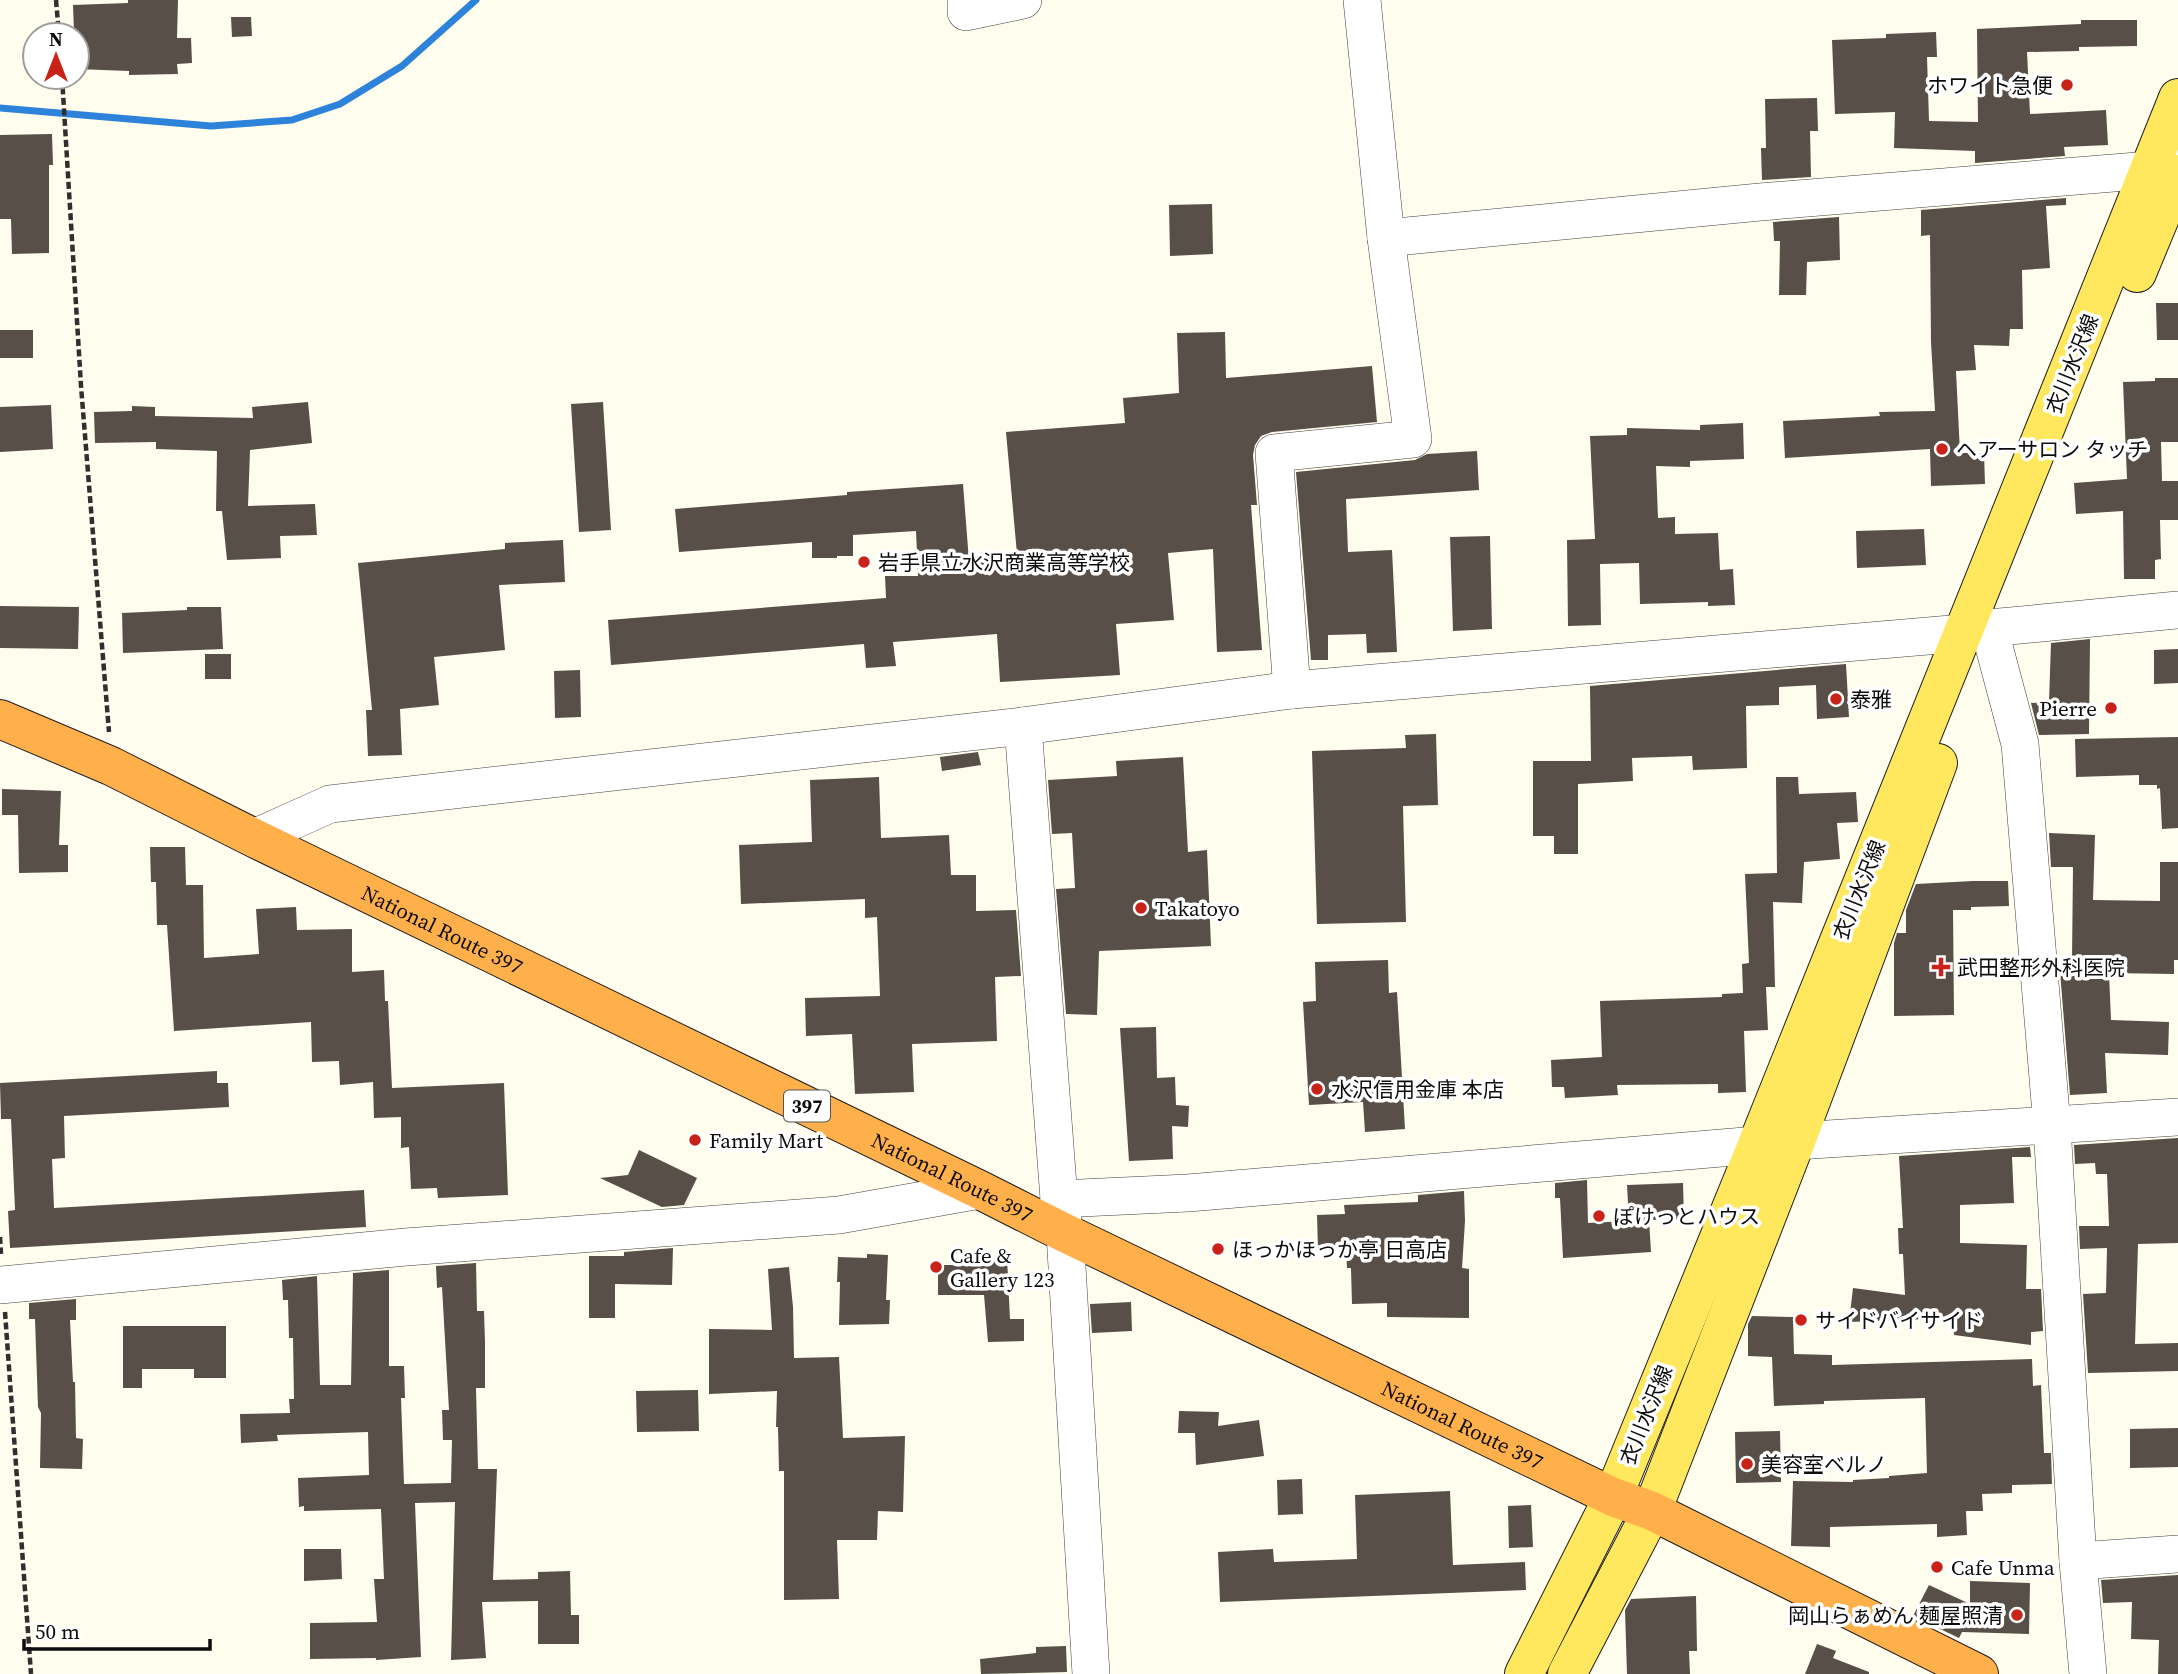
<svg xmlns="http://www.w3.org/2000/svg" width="2178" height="1674" viewBox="0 0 2178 1674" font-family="'Source Serif 4','Noto Sans JP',serif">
  <rect width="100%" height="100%" fill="#fffded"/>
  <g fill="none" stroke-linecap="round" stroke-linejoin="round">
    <path stroke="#2d83d9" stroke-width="7" d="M0,108L211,126L292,120L340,104L402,66L476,0"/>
  </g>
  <g fill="#574f48">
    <path d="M128,0H178L177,38H191L192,63L177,64L178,74L129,75V71L77,69L78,33H74L73,5L128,3Z"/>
    <path d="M231,17H251L252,36L232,37Z"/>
    <path d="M2081,20H2137V46L2079,47V51L2027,52L2030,114L2106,110L2108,145L2064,147L2065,156L1975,163V151L1894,148L1895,112L1835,114L1832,40L1886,38V34L1936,32L1937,57H1927L1929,121L1978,122L1977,29L2081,24Z"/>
    <path d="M1817,98L1818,131H1810L1811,177L1762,180L1761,148H1766L1765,99Z"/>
    <path d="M52,134L53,165H49V253L12,254L11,219H0V135Z"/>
    <path d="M2066,198V205L2046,206L2050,268L2022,270L2023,329H2010L2009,346L1974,345L1976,370L1956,371L1960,453H1984L1985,484L1931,486L1930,449L1785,458L1783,421L1880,416L1879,412L1935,411L1931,342L1930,235L1921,236V210Z"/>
    <path d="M1212,204L1213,254L1170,256L1169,205Z"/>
    <path d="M1839,217L1840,260L1807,262L1806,295H1779L1780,241H1774L1773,222Z"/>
    <path d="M2156,303H2178V340H2157Z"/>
    <rect x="0" y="330" width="33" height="28"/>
    <path d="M1225,332L1226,378L1372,366L1377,422L1272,432L1261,436L1255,445L1253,455L1257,505H1251L1262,650L1217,652L1213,549L1168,553L1174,620L1116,624L1120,675L1000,682L997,634L893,642L896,666L866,668L864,644L611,665L608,620L886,598L885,576H918L916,531L853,535V556H837V558H812V542L679,552L675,509L847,495V492L963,484L969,561L1017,554L1006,432L1125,423L1123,398L1179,393L1177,333Z"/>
    <path d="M2155,378H2178V442H2161L2162,481H2178V520H2160L2161,559L2155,560V579H2124L2123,511L2076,514L2074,483L2127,479L2123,382L2155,381Z"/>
    <path d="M308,402L312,443L250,450L248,506L315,504L317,535L280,536L281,558L227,560L222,511H216L217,451L156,449V442L95,443L94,412L132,411V406L155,407V416L253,418L252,407Z"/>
    <path d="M603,402L611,530L579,532L571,404Z"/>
    <path d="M51,405L53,449L0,452V407Z"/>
    <path d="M1743,423L1744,459L1690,461V467L1656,466L1658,518L1675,517V534L1718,533L1720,570L1733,569L1735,605L1708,606V602L1640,604L1639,563L1600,564L1601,625L1568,626L1567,540L1595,539L1590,436L1627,435V428L1700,430V425Z"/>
    <path d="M1477,451L1479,490L1346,499L1348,552L1392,550L1397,652L1367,653L1366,634L1328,635V660H1311L1296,472L1415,460L1427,454Z"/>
    <path d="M1924,529L1926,565L1857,568L1856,531Z"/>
    <path d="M1490,536L1492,629L1453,631L1450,537Z"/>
    <path d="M563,540L565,582L499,585L505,650L434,657L439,705L400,709L402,755L368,756L366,710H372L358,563L505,549V543Z"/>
    <path d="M0,606L79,607L78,649L0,648Z"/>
    <path d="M187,607H221L223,649L123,653L122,613L187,610Z"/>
    <path d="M2090,639L2089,734L2039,735L2031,703L2049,702L2051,643Z"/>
    <path d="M2178,649V683L2154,684V650Z"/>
    <rect x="205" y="654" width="26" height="25"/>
    <path d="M1846,664L1849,717L1817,719L1816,685L1779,687V705L1746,706L1747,768L1693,770L1692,756L1632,758L1633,781L1578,784V854H1554V836H1533V761H1591L1590,686Z"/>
    <path d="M580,670L581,717L555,718L554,671Z"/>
    <path d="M1436,734L1438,805L1403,806L1406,922L1317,924L1312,751L1406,748L1405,735Z"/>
    <path d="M2178,737V828L2162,829L2160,788L2157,789V785H2139V775L2076,777L2075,739Z"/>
    <path d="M978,752L981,765L942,771L940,757Z"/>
    <path d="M1183,757L1188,852L1207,850L1211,946L1099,951L1097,1015L1066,1014L1056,889L1075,888L1072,833L1052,834L1048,780L1117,776L1116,761Z"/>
    <path d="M879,777L881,838L949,835L951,875H976V911L1016,910L1021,976L995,977L997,1041L912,1044L914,1092L855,1094L852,1034L806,1036L805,998L880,996L877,917L865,918V899L741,904L739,845L812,842L810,780Z"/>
    <path d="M1776,777H1798L1799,794L1856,792L1858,822L1837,823L1840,859L1804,862L1802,903L1773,902L1775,987H1766L1768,1030L1744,1031L1746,1092L1718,1093V1084L1617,1085L1618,1095L1565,1098L1564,1087H1552L1551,1060L1602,1057L1600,1001L1722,997V994L1743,993L1742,964L1749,963L1745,874L1777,873Z"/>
    <path d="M2,789L61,791L59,845H68V872L19,873L18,815H2Z"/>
    <path d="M2049,833L2095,835L2093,900L2160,901V862H2178V960H2174V974L2109,973L2111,1020L2169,1022L2168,1055L2105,1053L2107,1093L2070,1095L2059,959H2072L2073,867H2051Z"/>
    <path d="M150,847H185L186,885H203L204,958L259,954L256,909L296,907L297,930L352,929V972L384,970L385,1001H388L392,1088L504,1083L508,1195L438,1198L437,1188L411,1189L409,1147L401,1148V1117L374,1118L373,1082L340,1085L339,1061L312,1062L311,1022L174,1031L167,925H157L156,882H151Z"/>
    <path d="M1973,881H2008L2009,906L1971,907V910H1953L1954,1015L1894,1016V943L1897,933H1906V910L1916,884Z"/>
    <path d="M1388,960L1389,993L1397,992L1405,1129L1365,1132L1363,1102L1309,1105L1303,1002L1316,1001L1315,962Z"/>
    <path d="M1156,1027L1157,1078L1175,1077L1176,1105L1189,1106L1188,1127L1172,1126L1173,1159L1129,1161L1120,1028Z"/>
    <path d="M217,1071V1083H228L229,1107L64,1116L65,1158L52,1159L54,1208L364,1190L366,1227L10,1248L8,1211L15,1210L11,1119H1L0,1083Z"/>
    <path d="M2178,1138V1243L2138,1244L2135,1344L2178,1343V1371L2088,1373L2083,1294L2106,1293L2107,1248L2080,1249L2079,1226H2109L2107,1174H2096L2095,1163L2075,1164L2074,1145Z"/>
    <path d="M2030,1147L2031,1157H2012L2014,1203L1960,1205V1243L2027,1245L2026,1289H2041L2043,1331L2031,1332V1345L1954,1335L1953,1318L1849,1322L1853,1288L1905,1295L1903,1254H1899L1898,1228H1903L1899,1156Z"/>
    <path d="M639,1150L697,1178L684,1205L662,1207L600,1178L628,1175Z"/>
    <path d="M1587,1180L1588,1223L1629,1221L1627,1185L1683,1183L1684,1219L1649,1220L1651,1252L1563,1258L1560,1198H1555V1183Z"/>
    <path d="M1464,1191L1465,1221L1462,1268L1469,1269V1318L1387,1317V1303L1352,1304L1351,1268H1347L1346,1249L1318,1250L1317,1215L1345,1214L1344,1205L1418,1202V1195Z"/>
    <path d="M673,1248L672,1285L615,1284V1318H589V1256H624V1252Z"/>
    <path d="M867,1254L888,1255L886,1300H890L889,1324L839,1325L840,1282H837L838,1257L867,1258Z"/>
    <path d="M1007,1257L1010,1319H1024V1341L988,1342L984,1295H938V1265H983V1258Z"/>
    <path d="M476,1263L477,1311H484L485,1342V1388H476L478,1469H497L493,1580L538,1579V1572L570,1571L571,1615H579V1644H538V1601L482,1602L486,1658L451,1660L455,1502L415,1503L421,1657L376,1660V1658L310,1659V1623L377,1622L374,1579H384L381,1509L304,1511V1506L299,1507L298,1478L369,1475L368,1432L277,1435L278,1441L241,1443L240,1414L290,1413L289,1399H294L293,1338H289L288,1300H283L282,1280L317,1276L320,1385H351L353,1273L389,1270V1366H404L405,1398H401L404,1484L451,1483L452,1440H443L442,1410H449L442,1287L437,1288L436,1266Z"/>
    <path d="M789,1267L793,1307L794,1358L839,1357L843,1438L905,1436L903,1512L878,1511L877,1540H837L839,1599L784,1600V1471H779L778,1427H776L777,1391L709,1394V1329L772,1330L768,1269Z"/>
    <path d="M76,1299V1320H70L73,1382H75L76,1438L83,1439L82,1469L40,1468L41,1413L38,1407L35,1319H29V1303Z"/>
    <path d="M1131,1302L1132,1331L1092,1333L1090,1304Z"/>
    <path d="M1752,1316L1793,1317L1794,1354L1832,1355V1365L2032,1359L2033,1386L2041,1385L2044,1453H2051L2052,1484L2012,1485V1493L1982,1494L1983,1511H1966L1967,1535L1937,1537V1524L1830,1527V1547L1791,1546L1793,1481L1853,1482V1480L1889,1478V1476L1927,1473L1925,1398L1824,1401V1404L1774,1406L1772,1357L1748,1356V1324Z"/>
    <path d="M123,1326H226V1378H194V1369H142V1388H123Z"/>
    <path d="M698,1390L699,1431L637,1432L636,1391Z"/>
    <path d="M1179,1411L1219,1412L1218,1426L1259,1420L1264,1456L1196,1465L1195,1433H1178Z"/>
    <path d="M2178,1428V1467L2130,1468V1429Z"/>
    <path d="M1780,1431L1781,1482L1736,1483L1735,1432Z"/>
    <path d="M1302,1479L1303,1514L1278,1515L1277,1480Z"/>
    <path d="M1450,1491L1453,1565L1525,1562L1526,1590L1220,1602L1218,1552L1273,1549L1274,1562L1357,1559L1355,1495Z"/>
    <path d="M1531,1505L1533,1547L1509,1548L1508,1506Z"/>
    <path d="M304,1549H341L342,1579L304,1581Z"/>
    <path d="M2178,1575V1674H2158L2159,1640L2131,1639L2132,1602L2103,1603L2101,1580Z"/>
    <path d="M1970,1581L2030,1583L2029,1634L1962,1632L1959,1638L1913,1616L1929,1585L1970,1604Z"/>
    <path d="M1696,1596L1697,1651H1689L1690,1674H1627L1625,1610L1631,1599Z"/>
    <path d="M1817,1644L1836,1651L1833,1658L1869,1672V1674H1805Z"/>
    <path d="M1066,1646L1067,1672L981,1674L980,1659L1036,1653V1647Z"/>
  </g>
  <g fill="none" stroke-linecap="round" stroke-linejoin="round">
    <g stroke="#404040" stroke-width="38">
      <g id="minor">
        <path d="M966,0V12L1023,0"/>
        <path d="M1386,238L1760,202L2150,170L2177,164"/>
        <path d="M1989,628L2020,744L2052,1126L2078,1561L2088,1674"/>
        <path d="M1292,690L1274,453L1413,439L1386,238L1362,0"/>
        <path d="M1023,726L1059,1199L1065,1233L1091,1674"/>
        <path d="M254,838L330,804L1023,726L1292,690L1963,633L1989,628L2178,610"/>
        <path d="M1796,1141L2178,1117"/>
        <path d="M1059,1199L1188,1193L1757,1145"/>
        <path d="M0,1285L406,1247L839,1215L980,1190"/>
        <path d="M2078,1561L2178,1554"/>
      </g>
    </g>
    <g stroke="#1e1e1e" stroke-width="40">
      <g id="major">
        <path d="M2137,273L2178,174"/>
        <path d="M1524,1674L1613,1497L1757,1145L2178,98"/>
        <path d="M1567,1674L1652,1511L1796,1141L1938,763"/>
      </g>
    </g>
    <g stroke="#1e1e1e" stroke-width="40">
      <g id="highway">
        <path id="s1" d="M0,719L111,766L254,838L980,1190L1065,1233L1613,1497L1652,1511L1979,1674"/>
      </g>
    </g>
    <g stroke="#2f2f2f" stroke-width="4.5" stroke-dasharray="7 3.5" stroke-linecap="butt">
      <path d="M56,0L59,35"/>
      <path d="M62,77L81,386L109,732"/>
      <path d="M0,1237L1,1254"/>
      <path d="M5,1312L31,1674"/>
    </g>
    <use href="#minor" stroke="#fff" stroke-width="37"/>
    <use href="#major" stroke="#ffe85d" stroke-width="38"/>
    <use href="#highway" stroke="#ffb04b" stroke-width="38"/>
  </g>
  <g fill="#c92319" stroke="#fff" stroke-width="2.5">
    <circle cx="2067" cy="85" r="7"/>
    <circle cx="1942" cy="449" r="7"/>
    <circle cx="864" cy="562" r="7"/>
    <circle cx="1836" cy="699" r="7"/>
    <circle cx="2111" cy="708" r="7"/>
    <circle cx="1141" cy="908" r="7"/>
    <path d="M1937.5 956.5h7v7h7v7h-7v7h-7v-7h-7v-7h7z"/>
    <circle cx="1317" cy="1089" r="7"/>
    <circle cx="695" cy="1140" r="7"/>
    <circle cx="1599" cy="1216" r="7"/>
    <circle cx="1218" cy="1249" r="7"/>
    <circle cx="936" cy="1267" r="7"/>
    <circle cx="1801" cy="1320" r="7"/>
    <circle cx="1747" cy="1464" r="7"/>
    <circle cx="1937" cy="1567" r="7"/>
    <circle cx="2017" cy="1615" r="7"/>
  </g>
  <g text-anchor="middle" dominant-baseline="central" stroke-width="7" stroke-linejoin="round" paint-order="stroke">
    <rect fill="#fff" stroke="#565656" stroke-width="2" x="784" y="1090.5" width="46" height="31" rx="5"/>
    <g font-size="19" font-weight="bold" fill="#0d0d0d">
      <text x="807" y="1106">397</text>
    </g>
    <g font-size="21" fill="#0d0d0d" stroke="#fff" text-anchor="start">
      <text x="2053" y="85" text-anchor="end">ホワイト急便</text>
      <text x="1956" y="449">ヘアーサロン タッチ</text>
      <text x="878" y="562">岩手県立水沢商業高等学校</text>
      <text x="1850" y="699">泰雅</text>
      <text x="2097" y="708" text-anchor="end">Pierre</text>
      <text x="1155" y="908">Takatoyo</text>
      <text x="1957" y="967">武田整形外科医院</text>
      <text x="1331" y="1089">水沢信用金庫 本店</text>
      <text x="709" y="1140">Family Mart</text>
      <text x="1613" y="1216">ぽけっとハウス</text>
      <text x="1232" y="1249">ほっかほっか亭 日高店</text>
      <text x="950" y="1255">Cafe &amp;<tspan x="950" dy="24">Gallery 123</tspan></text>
      <text x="1815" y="1320">サイドバイサイド</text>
      <text x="1761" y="1464">美容室ベルノ</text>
      <text x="1951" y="1567">Cafe Unma</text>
      <text x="2003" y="1615" text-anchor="end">岡山らぁめん 麺屋照清</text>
    </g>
    <g font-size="21" fill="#0d0d0d" stroke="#fff">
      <text transform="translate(2072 364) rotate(-68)">衣川水沢線</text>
      <text transform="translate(1859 890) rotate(-68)">衣川水沢線</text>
      <text stroke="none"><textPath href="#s1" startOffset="490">National Route 397</textPath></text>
      <text stroke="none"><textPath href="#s1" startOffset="1057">National Route 397</textPath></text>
      <text transform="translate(1646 1415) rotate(-68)">衣川水沢線</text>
      <text stroke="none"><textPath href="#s1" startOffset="1624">National Route 397</textPath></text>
    </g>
  </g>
  <g transform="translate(56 56)"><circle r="33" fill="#ffffff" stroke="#9e9e9e" stroke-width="2"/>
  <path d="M0-5L12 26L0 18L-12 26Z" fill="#c92319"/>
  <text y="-10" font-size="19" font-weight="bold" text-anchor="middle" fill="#0d0d0d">N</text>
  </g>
  <path d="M24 1639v10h186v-10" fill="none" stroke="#0d0d0d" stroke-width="3.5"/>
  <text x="35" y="1639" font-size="21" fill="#0d0d0d" stroke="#ffffff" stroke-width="5" paint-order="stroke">50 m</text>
</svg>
